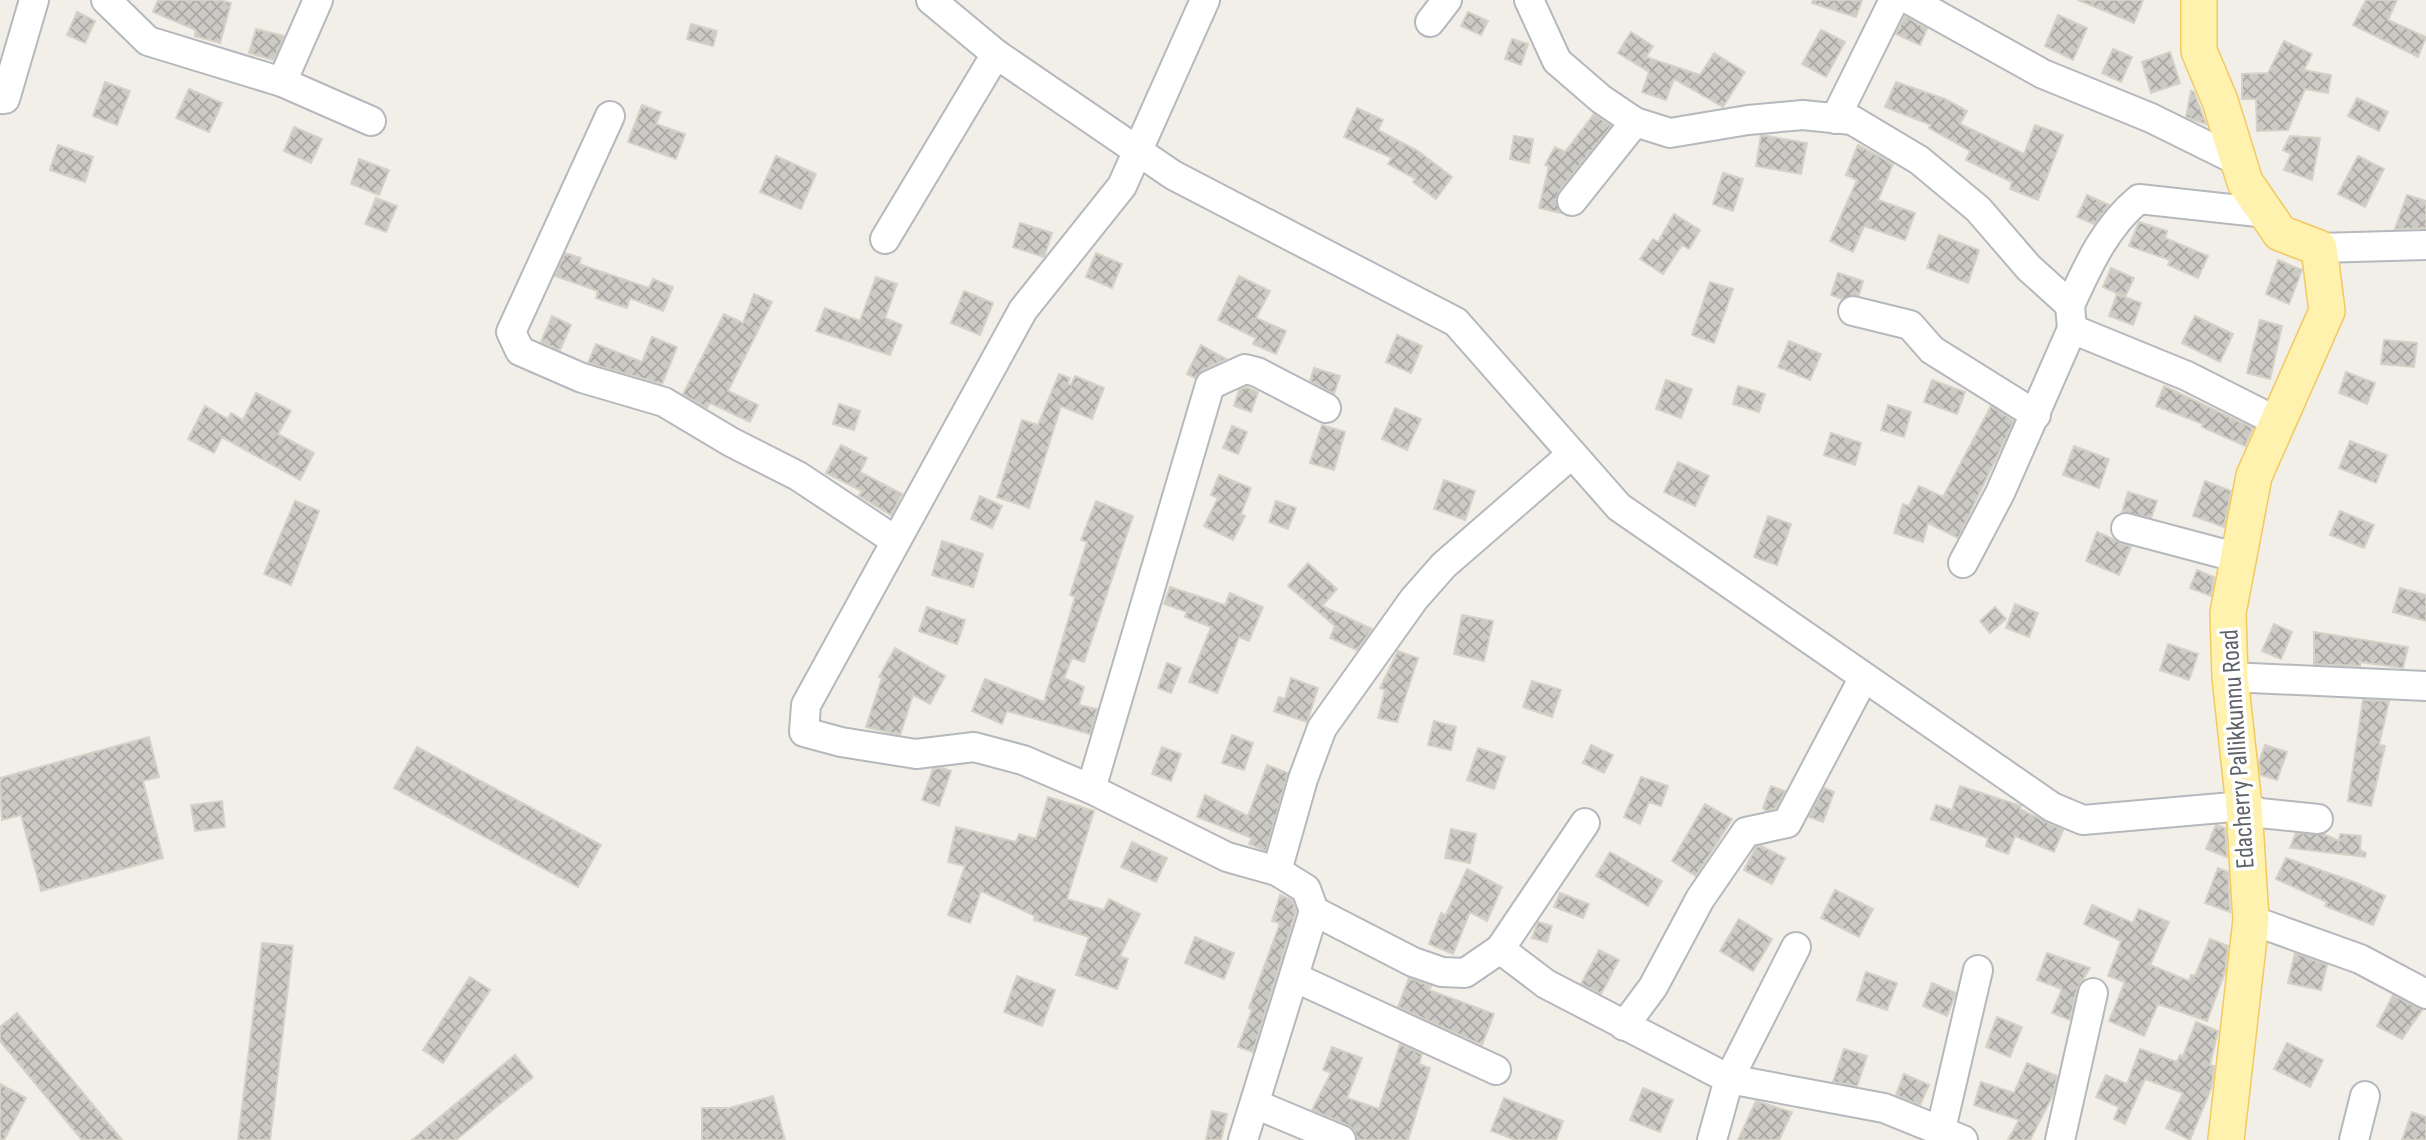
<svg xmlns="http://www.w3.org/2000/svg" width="2426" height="1140" viewBox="0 0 2426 1140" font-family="'Sofia Sans Condensed',sans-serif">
  <defs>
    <pattern id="building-cross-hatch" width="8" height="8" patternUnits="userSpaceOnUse" patternTransform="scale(1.75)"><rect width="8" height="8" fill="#cccac5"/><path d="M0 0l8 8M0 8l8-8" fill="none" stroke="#a9a8a4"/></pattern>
  </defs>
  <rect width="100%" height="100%" fill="#f1efe8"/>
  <g fill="url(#building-cross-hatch)" stroke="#d6d1c6" stroke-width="2">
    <path d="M158,0H220L231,3L220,43L195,36L196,30L153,12Z"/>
    <path d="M1813,0H1862L1856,17L1812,3Z"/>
    <path d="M2078,0H2143L2134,23Z"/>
    <path d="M2366,0H2397L2388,20L2426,37L2418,57L2353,25Z"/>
    <path d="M77,12L95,21L85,43L67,35Z"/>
    <path d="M1468,12L1488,21L1481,35L1461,26Z"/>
    <path d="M2058,15L2087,28L2073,60L2045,46Z"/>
    <path d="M1905,16L1927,29L1920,45L1896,34Z"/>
    <path d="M691,24L717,31L713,46L687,39Z"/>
    <path d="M256,29L284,36L274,60L249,53Z"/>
    <path d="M1821,30L1845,42L1826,77L1802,64Z"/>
    <path d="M1631,32L1653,46L1646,57L1700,75L1714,53L1745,72L1723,107L1674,79L1666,100L1642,92L1649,72L1618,53Z"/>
    <path d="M1512,39L1528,44L1521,65L1505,59Z"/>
    <path d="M2284,41L2312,54L2304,70L2331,75L2328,93L2305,89L2288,130L2257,131L2256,99H2242V74L2268,73Z"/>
    <path d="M2113,49L2132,57L2121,82L2102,73Z"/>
    <path d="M2170,52L2180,83L2151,93L2142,62Z"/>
    <path d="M105,82L130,91L117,125L93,116Z"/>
    <path d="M1896,82L1945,99L1967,111L1960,124L2024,154L2035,125L2063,135L2038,200L2010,189L2012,182L1966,160L1970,151L1929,128L1931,125L1885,107Z"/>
    <path d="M189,89L222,103L209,132L176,118Z"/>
    <path d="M2191,91L2194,92L2206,124L2186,117Z"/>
    <path d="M2357,98L2388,112L2379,131L2348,116Z"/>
    <path d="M642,105L661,112L656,124L685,134L676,159L628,142Z"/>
    <path d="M1357,108L1383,120L1378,130L1418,151L1452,177L1436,199L1413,182L1416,179L1388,164L1392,158L1344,137Z"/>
    <path d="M1594,114L1611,126L1559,191L1556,199L1561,213L1539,208L1549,166L1545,165L1555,147L1565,152Z"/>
    <path d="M294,127L322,139L311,163L284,151Z"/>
    <path d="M1761,135L1807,143L1801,174L1756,166Z"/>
    <path d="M1514,136L1533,139L1529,163L1510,159Z"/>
    <path d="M2290,136L2320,138L2312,180L2284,170L2291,154L2283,150Z"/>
    <path d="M58,145L93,157L85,182L50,170Z"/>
    <path d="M1858,145L1893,164L1878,200L1915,213L1905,240L1864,226L1853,252L1830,241L1857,180L1846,175Z"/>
    <path d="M776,156L816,174L801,209L760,192Z"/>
    <path d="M2358,156L2384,169L2365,207L2338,194Z"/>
    <path d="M359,159L389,170L379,195L351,184Z"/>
    <path d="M1723,173L1743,179L1733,211L1713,204Z"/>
    <path d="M2087,195L2109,205L2094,224L2077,217Z"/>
    <path d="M2407,195L2426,201V228L2395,229Z"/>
    <path d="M376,198L397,206L386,232L365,224Z"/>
    <path d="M1674,214L1700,230L1689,249L1682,245L1663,274L1640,259L1653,239L1658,242Z"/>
    <path d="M2139,222L2167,231L2165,238L2208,256L2198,278L2168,265L2170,260L2129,246Z"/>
    <path d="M1020,223L1052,233L1044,257L1013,247Z"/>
    <path d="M1939,235L1979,250L1968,283L1927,268Z"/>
    <path d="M565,253L581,258L579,264L649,288L653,279L673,287L663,311L630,298L627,308L596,298L598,291L555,276Z"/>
    <path d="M1096,253L1122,264L1112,288L1086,277Z"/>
    <path d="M2278,260L2302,270L2289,304L2266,294Z"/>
    <path d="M2111,268L2134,278L2125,297L2103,287Z"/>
    <path d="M1838,273L1863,281L1859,295L1842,299L1831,295Z"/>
    <path d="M1239,276L1270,291L1256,318L1286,331L1276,354L1253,344L1256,338L1218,320Z"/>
    <path d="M876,277L897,284L885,318L902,325L890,355L816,331L825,308L860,321Z"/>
    <path d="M1710,282L1733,289L1714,343L1692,335Z"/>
    <path d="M964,291L993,303L980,335L951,323Z"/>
    <path d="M754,294L772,302L728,391L758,405L750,422L710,403L707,408L683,394L724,314L743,323Z"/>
    <path d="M2117,294L2141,303L2133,325L2109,316Z"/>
    <path d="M552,316L571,325L560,350L541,342Z"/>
    <path d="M2195,316L2233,334L2220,362L2182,343Z"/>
    <path d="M2260,320L2282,326L2270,379L2247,373Z"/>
    <path d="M1397,335L1422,346L1411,373L1386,362Z"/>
    <path d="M652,337L677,347L662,384L588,363L596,344L642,362Z"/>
    <path d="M2384,340L2417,343L2414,367L2381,364Z"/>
    <path d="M1789,341L1821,354L1810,380L1778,367Z"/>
    <path d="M1201,345L1226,359L1203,370L1195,378L1187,374Z"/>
    <path d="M1314,368L1340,376L1334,394L1310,381Z"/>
    <path d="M2346,372L2375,383L2367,404L2339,393Z"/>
    <path d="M1059,374L1070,378L1068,383L1071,385L1075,376L1104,388L1092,419L1061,406L1029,508L997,497L1022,420L1038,425Z"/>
    <path d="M1666,380L1692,389L1681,418L1656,409Z"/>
    <path d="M1932,380L1965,392L1957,414L1924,402Z"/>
    <path d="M1738,386L1765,394L1759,412L1733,404Z"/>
    <path d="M2164,386L2253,428L2245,446L2202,427L2203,424L2156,406Z"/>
    <path d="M1246,387L1258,392L1251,412L1234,406L1239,390Z"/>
    <path d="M256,393L291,411L278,434L314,453L300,480L222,437L214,453L188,439L205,406L228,419L231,413L243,420Z"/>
    <path d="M839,404L860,411L854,430L833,424Z"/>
    <path d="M1888,405L1911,412L1904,437L1881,430Z"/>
    <path d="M1991,406L2014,421L1958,538L1928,523L1923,542L1894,533L1903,504L1909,506L1919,486L1943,497Z"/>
    <path d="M1395,408L1421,419L1407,450L1382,439Z"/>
    <path d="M1322,425L1345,432L1334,470L1310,463Z"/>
    <path d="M1232,426L1247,432L1238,454L1223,448Z"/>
    <path d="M1831,433L1861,443L1855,465L1824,455Z"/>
    <path d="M2350,441L2387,455L2376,483L2339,468Z"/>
    <path d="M841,445L867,458L860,472L902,494L891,515L859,496L862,491L826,473Z"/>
    <path d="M2074,446L2109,459L2099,488L2063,475Z"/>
    <path d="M1678,462L1709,476L1695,506L1664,492Z"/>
    <path d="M1219,475L1251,488L1241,514L1245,516L1233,540L1204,526L1218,498L1211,495Z"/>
    <path d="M1444,480L1475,491L1465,520L1434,509Z"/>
    <path d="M2205,481L2231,491L2224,527L2193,516Z"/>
    <path d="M2128,492L2157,501L2151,518L2122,512Z"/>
    <path d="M980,496L1002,506L992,528L971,519Z"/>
    <path d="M295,501L319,511L291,585L264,574Z"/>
    <path d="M1096,501L1133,516L1084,662L1072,658L1064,678L1084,687L1079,705L1097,709L1090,734L1007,711L1002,724L972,711L985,679L1044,702L1075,597L1070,595L1087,542L1081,540Z"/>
    <path d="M1276,501L1296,508L1288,529L1269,522Z"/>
    <path d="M2340,511L2374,525L2364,548L2330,535Z"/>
    <path d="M1768,516L1791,524L1777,565L1754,557Z"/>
    <path d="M2097,532L2131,547L2119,575L2086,561Z"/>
    <path d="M942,541L983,554L973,587L932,575Z"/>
    <path d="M1308,563L1337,589L1322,606L1372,629L1357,650L1330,638L1335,626L1288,586Z"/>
    <path d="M2197,570L2214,577L2211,596L2190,588Z"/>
    <path d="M1170,587L1225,605L1230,593L1263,607L1249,641L1239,637L1217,693L1189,682L1211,627L1185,617L1187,612L1164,604Z"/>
    <path d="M2400,588L2426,595V621L2393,612Z"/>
    <path d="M2015,604L2038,613L2029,637L2006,628Z"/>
    <path d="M927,607L965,620L957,644L919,631Z"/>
    <path d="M1995,607L2006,619L1990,633L1980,621Z"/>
    <path d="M1462,615L1493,621L1484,661L1454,654Z"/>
    <path d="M2274,624L2292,632L2281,659L2262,651Z"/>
    <path d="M2314,632L2408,647L2403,668L2360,662V666L2314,664Z"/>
    <path d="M2168,644L2198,654L2189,680L2160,670Z"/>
    <path d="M895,648L945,676L930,704L913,695L900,735L866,727L882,678L879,677Z"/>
    <path d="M1398,651L1418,658L1397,722L1378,718L1385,690L1380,688Z"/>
    <path d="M1167,663L1181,668L1171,693L1158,688Z"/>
    <path d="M1291,678L1318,688L1307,722L1274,711L1279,697L1285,699Z"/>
    <path d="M1532,681L1561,690L1552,717L1523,707Z"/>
    <path d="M2363,700L2389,701L2379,745L2385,746L2371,806L2348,801Z"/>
    <path d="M1434,721L1456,727L1451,750L1428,745Z"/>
    <path d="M1232,735L1253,743L1244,770L1222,763Z"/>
    <path d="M149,737L159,777L143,781L163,858L41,891L21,815L2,820L0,778Z"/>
    <path d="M1591,745L1613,755L1604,773L1583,763Z"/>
    <path d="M2265,745L2287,752L2277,780L2261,775L2259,762Z"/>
    <path d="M417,747L601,845L578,887L394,788Z"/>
    <path d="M1162,747L1181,754L1171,781L1152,774Z"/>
    <path d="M1478,748L1505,757L1494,789L1467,780Z"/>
    <path d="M1267,765L1288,773L1266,851L1249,844L1252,838L1197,817L1205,795L1248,816Z"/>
    <path d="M942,768L951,771L939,806L922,800L933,769Z"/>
    <path d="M1641,777L1668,786L1661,806L1649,802L1640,824L1624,817Z"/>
    <path d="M1771,786L1785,791L1776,808L1766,811L1763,808Z"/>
    <path d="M1960,786L2021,806L2020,809L2063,830L2054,852L2015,836L2008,854L1986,846L1988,838L1931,819L1936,805L1952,810Z"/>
    <path d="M1824,788L1834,792L1823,822L1809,817Z"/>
    <path d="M1048,797L1094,811L1067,899L1104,910L1109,899L1140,914L1120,956L1128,959L1117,989L1076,975L1089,937L1034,920L1035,916L981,891L970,923L948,915L965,866L948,862L956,827L1016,842L1019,834L1036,839Z"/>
    <path d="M222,801L225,827L195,831L191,805Z"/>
    <path d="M1705,804L1732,819L1696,876L1672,861Z"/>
    <path d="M2216,825L2225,828L2227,857L2206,849Z"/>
    <path d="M1451,829L1476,834L1470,863L1445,858Z"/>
    <path d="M2296,833L2324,834L2339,841L2340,834L2361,836L2360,850L2366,853L2365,857L2290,848Z"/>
    <path d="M1132,842L1167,858L1156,882L1121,867Z"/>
    <path d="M1761,846L1785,858L1772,884L1744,870L1756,847Z"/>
    <path d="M1610,852L1662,881L1648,906L1596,876Z"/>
    <path d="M2286,858L2357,883L2385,896L2373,925L2325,906L2327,902L2276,879Z"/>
    <path d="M2218,868L2228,872L2230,912L2205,903Z"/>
    <path d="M1467,869L1502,887L1487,921L1470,912L1453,954L1429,944L1441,913L1446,915Z"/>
    <path d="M1835,890L1873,909L1859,937L1821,918Z"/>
    <path d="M1560,893L1589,904L1583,918L1554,907Z"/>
    <path d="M1280,895L1292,900L1296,911L1253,1052L1238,1047L1252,1010L1249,1008L1280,923L1272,921Z"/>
    <path d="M2092,905L2133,923L2139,909L2169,922L2150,965L2189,981L2191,975L2195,976L2210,939L2228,946L2225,972L2207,1021L2158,1004L2144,1036L2109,1021L2125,982L2108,976L2121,941L2084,924Z"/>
    <path d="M1739,919L1772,939L1753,971L1720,951Z"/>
    <path d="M1538,922L1552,926L1547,942L1532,938Z"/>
    <path d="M1195,937L1234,953L1224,979L1185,963Z"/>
    <path d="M262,943L293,946L270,1140H238Z"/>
    <path d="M1599,950L1619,960L1601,994L1581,984Z"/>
    <path d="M2047,953L2090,968L2077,989L2070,1020L2052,1013L2062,989L2037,980Z"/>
    <path d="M2295,953L2327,965L2321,990L2288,983Z"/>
    <path d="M1866,972L1897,983L1887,1010L1857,1000Z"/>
    <path d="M1017,976L1055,990L1042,1026L1004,1012Z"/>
    <path d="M470,977L490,990L443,1063L423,1050Z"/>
    <path d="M1409,978L1431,986L1429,990L1494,1014L1482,1045L1398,1007Z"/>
    <path d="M1932,983L1956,993L1947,1016L1923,1006Z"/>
    <path d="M2393,995L2422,1010L2402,1039L2377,1026Z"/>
    <path d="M17,1013L122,1140H82L0,1041V1027Z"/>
    <path d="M1997,1017L2022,1027L2010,1057L1986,1047Z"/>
    <path d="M2196,1022L2218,1031L2210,1065L2214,1066L2212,1086L2190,1140L2166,1128L2183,1093L2145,1079L2125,1124L2114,1119L2119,1107L2096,1097L2106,1075L2127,1084L2140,1049L2177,1062L2180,1055L2183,1056Z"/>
    <path d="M2287,1043L2323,1060L2310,1087L2274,1069Z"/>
    <path d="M1400,1044L1422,1054L1419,1064L1430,1068L1408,1140H1357L1355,1131L1348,1125L1312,1110L1331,1073L1323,1070L1332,1047L1362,1058L1347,1098L1379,1109Z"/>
    <path d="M1844,1049L1867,1056L1857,1086L1833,1082Z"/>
    <path d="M515,1055L533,1077L456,1140H412Z"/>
    <path d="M2027,1063L2057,1076L2054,1093L2030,1140H2008L2019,1120L1974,1105L1981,1082L2014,1093Z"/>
    <path d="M1904,1074L1929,1085L1920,1105L1896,1095Z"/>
    <path d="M0,1084L26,1098L4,1140H0Z"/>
    <path d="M1643,1088L1673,1100L1660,1132L1630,1120Z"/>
    <path d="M773,1096L785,1140H702V1108H729Z"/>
    <path d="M1504,1098L1563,1121L1556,1140H1516L1491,1131Z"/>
    <path d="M1756,1101L1792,1112L1779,1140H1738Z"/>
    <path d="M1212,1111L1227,1114L1221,1140H1206Z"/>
    <path d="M2412,1112L2426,1117V1140H2402Z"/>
  </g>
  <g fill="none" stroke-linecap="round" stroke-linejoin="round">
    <g stroke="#b5b8bc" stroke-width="32">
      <g id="minor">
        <path d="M106,0L148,41L282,82L371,121"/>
        <path d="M931,0L996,54L1173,175L1456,322L1619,507L2052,807L2083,820L2244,806L2260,813L2318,819"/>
        <path d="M1205,0L1122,186L1023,310L806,705L804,732L841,742L916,754L974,747L1023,760L1091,789L1227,857L1277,871L1306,889L1314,911L1243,1140"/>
        <path d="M1529,0L1557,61L1601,99L1635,122L1670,133L1748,120L1803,115L1852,120L1919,160L1978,209L2029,268L2070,305L2072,329L2187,376L2278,422"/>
        <path d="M1910,0L2043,74L2151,118L2238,161"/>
        <path d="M1430,22L1447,0"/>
        <path d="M282,82L318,0"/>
        <path d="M0,99H5L34,0"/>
        <path d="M610,116L511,332L520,351L582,378L664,402L731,442L798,476L896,541"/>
        <path d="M1835,119L1894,0"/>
        <path d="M1572,201L1635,122"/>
        <path d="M885,239L996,54"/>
        <path d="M2319,248L2426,245"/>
        <path d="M2070,305C2088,266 2105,227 2139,199L2267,213"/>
        <path d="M1853,311L1910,325L1932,350L2036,415"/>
        <path d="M2126,528L2239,558"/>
        <path d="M1963,563L2000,493L2072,329"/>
        <path d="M2230,677L2426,686"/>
        <path d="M1091,789L1210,385L1245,369L1257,372L1326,408"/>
        <path d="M1277,871L1303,779L1322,728L1414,599L1444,565L1572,454"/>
        <path d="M1314,911L1413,962L1442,972L1465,973L1500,949L1585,823"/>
        <path d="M2251,920L2360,959L2426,994"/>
        <path d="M1796,947L1729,1079L1884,1108L1963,1140"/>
        <path d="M1500,949L1546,984L1729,1079L1712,1140"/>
        <path d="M1294,977L1496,1070"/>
        <path d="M1624,1026L1653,987L1700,899L1746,832L1787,823L1863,679"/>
        <path d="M1255,1104L1341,1140"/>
        <path d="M1941,1129L1978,970"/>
        <path d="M2060,1140L2093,993"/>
        <path d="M2354,1140L2365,1096"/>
      </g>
    </g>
    <g stroke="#f2c960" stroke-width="38">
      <path id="major" d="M2199,0V51L2220,101L2245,182L2280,233L2319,248L2327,311L2254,476L2228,613L2230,677L2244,806L2251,920L2226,1140"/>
    </g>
    <use href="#minor" stroke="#fff" stroke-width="28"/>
    <use href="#major" stroke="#fff2af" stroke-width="35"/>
  </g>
  <g text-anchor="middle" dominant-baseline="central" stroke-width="7" stroke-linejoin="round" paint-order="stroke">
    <g font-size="26" fill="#5f6368" stroke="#fff">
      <text transform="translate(2238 749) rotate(-94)">Edacherry Pallikkunnu Road</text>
    </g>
  </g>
</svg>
